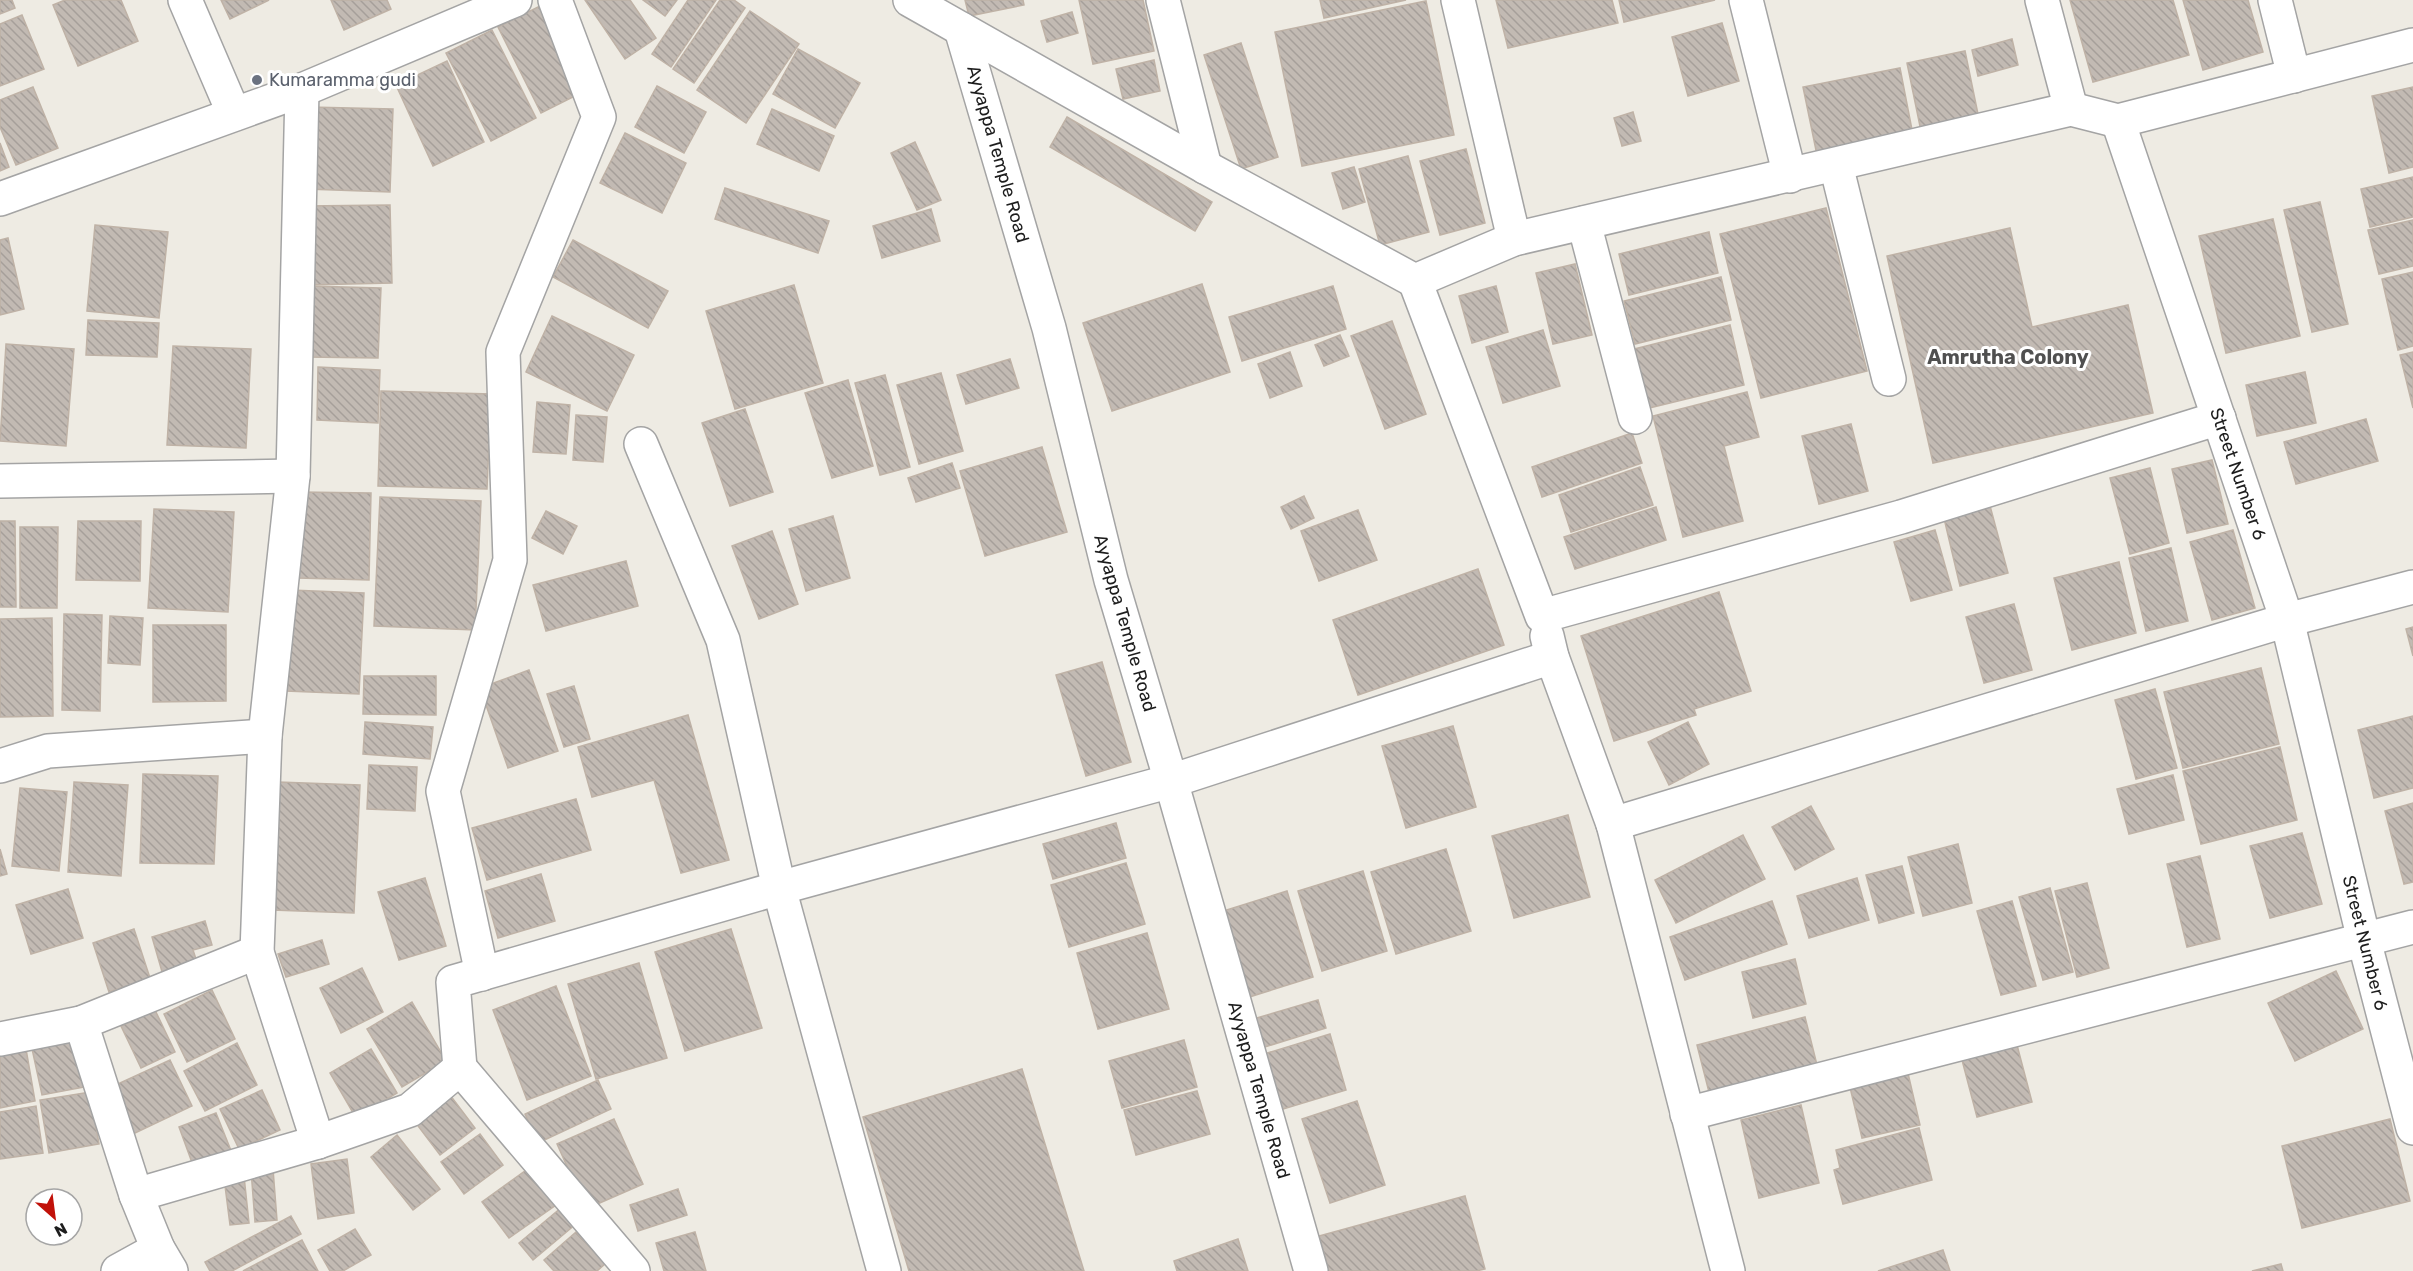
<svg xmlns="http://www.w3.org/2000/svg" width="2413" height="1271" viewBox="0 0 2413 1271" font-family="Rubik,sans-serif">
  <defs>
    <pattern id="building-back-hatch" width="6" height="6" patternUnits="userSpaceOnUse" patternTransform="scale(1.5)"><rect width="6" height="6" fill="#c2bab3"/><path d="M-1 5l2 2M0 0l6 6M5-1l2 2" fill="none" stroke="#a69f9a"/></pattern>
  </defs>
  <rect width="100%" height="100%" fill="#eeebe3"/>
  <g fill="url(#building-back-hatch)" stroke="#bfb2a6" stroke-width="1.5">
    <path d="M0,0H12L15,8L0,14Z"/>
    <path d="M65,0H121L138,41L78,66L53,5Z"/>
    <path d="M221,0H269L230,19Z"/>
    <path d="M331,0H387L391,9L344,30Z"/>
    <path d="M585,0H630L656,38L625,59Z"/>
    <path d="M643,0H677L665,16Z"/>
    <path d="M688,0H716L671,67L652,54Z"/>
    <path d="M720,0H734L745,8L694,83L673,69Z"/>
    <path d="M965,0H1023L1024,5L969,16Z"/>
    <path d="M1079,0H1143L1154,51L1093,64Z"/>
    <path d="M1320,0H1406L1324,18Z"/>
    <path d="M1496,0H1612L1618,23L1508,48Z"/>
    <path d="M1619,0H1715L1624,22Z"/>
    <path d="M2070,0H2173L2189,55L2093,82Z"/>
    <path d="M2183,0H2248L2263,52L2203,70Z"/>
    <path d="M1426,1L1454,135L1302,166L1275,32Z"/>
    <path d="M540,6L583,92L541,113L498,27Z"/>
    <path d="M750,11L799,44L746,123L697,90Z"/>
    <path d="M1072,12L1078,33L1047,42L1041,21Z"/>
    <path d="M22,15L44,69L0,86V24Z"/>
    <path d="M1722,23L1739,81L1688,96L1672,37Z"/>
    <path d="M492,30L536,118L491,141L446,53Z"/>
    <path d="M2012,39L2018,65L1978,76L1972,50Z"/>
    <path d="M1241,43L1278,157L1241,169L1204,55Z"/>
    <path d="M798,49L860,83L835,128L773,94Z"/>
    <path d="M1965,51L1979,119L1921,131L1907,63Z"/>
    <path d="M1154,60L1160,91L1123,99L1116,69Z"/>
    <path d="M447,61L484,142L433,166L396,85Z"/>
    <path d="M1900,68L1913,135L1817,155L1803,87Z"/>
    <path d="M657,86L706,112L684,153L635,127Z"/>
    <path d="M33,87L58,148L16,165L0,127V100Z"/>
    <path d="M2413,87V167L2389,173L2372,96Z"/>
    <path d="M309,107L393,109L390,192L306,189Z"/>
    <path d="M772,109L834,136L819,171L757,144Z"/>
    <path d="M1633,112L1641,141L1622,146L1614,118Z"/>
    <path d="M1067,117L1212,202L1195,231L1050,147Z"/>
    <path d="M625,133L686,163L662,213L600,183Z"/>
    <path d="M915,142L941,200L917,210L891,153Z"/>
    <path d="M0,143L9,167L0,171Z"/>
    <path d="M1466,149L1485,223L1440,235L1420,161Z"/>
    <path d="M1408,156L1429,232L1380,245L1359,169Z"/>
    <path d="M1354,167L1365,202L1343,209L1332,173Z"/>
    <path d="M2413,177V217L2370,227L2361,189Z"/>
    <path d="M725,188L829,221L818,253L715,219Z"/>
    <path d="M2320,202L2348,324L2312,332L2284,210Z"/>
    <path d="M390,205L392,283L307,285L305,206Z"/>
    <path d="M1826,208L1867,371L1761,398L1720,234Z"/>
    <path d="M931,209L940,241L882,258L873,226Z"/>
    <path d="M2273,219L2300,336L2226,353L2199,236Z"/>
    <path d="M2413,220V266L2379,274L2368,230Z"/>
    <path d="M95,225L168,232L159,318L87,311Z"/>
    <path d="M2010,228L2032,327L2128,305L2153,413L1933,463L1887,256Z"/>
    <path d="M1709,232L1718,273L1629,295L1619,254Z"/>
    <path d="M8,238L24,309L0,315V240Z"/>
    <path d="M573,240L668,291L648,328L553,277Z"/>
    <path d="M1575,264L1592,335L1553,344L1536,273Z"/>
    <path d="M2413,272V346L2398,350L2382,279Z"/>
    <path d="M1721,277L1731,320L1635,344L1624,301Z"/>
    <path d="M1202,284L1230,372L1112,411L1083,323Z"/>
    <path d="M794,285L823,383L735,409L706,311Z"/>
    <path d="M308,286L381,288L378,358L305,357Z"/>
    <path d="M1333,286L1346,329L1242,361L1229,317Z"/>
    <path d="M1496,286L1508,332L1472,343L1459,296Z"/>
    <path d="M552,316L634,355L607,411L526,372Z"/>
    <path d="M88,320L159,323L157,357L86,355Z"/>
    <path d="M1392,321L1426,414L1385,429L1351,336Z"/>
    <path d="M1730,325L1744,385L1645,409L1630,350Z"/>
    <path d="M1543,330L1560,386L1503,403L1486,347Z"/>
    <path d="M1340,335L1349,356L1324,366L1315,345Z"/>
    <path d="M6,344L74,349L66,446L0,441Z"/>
    <path d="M173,346L251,349L246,448L167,445Z"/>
    <path d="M1290,352L1302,386L1270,398L1258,364Z"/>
    <path d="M2413,352V408L2400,355Z"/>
    <path d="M1010,359L1019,388L966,404L957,375Z"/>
    <path d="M318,367L380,370L378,423L317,420Z"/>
    <path d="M2305,372L2316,423L2257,436L2246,385Z"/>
    <path d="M941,373L963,451L919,464L897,385Z"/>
    <path d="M885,375L910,467L880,475L855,383Z"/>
    <path d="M848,380L873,466L832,478L805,393Z"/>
    <path d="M381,391L491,394L487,489L378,486Z"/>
    <path d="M1747,392L1759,437L1724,446L1743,521L1683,537L1653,416Z"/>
    <path d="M537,402L570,405L566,454L533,452Z"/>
    <path d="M745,409L773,492L730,506L702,423Z"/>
    <path d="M576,415L607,417L603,462L573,460Z"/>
    <path d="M2366,419L2378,461L2296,484L2284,442Z"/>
    <path d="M1851,424L1868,491L1819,504L1802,436Z"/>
    <path d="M1632,433L1642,463L1542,497L1532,467Z"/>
    <path d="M1042,447L1067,532L985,556L960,471Z"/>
    <path d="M2212,460L2228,524L2187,533L2172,469Z"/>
    <path d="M952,463L960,488L916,502L908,478Z"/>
    <path d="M1640,467L1653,505L1571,532L1559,495Z"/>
    <path d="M2150,468L2169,543L2130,554L2110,478Z"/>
    <path d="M300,492L371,493L369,580L298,578Z"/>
    <path d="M1304,496L1314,518L1291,529L1281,507Z"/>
    <path d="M380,497L481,501L475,630L374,626Z"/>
    <path d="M1989,502L2008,573L1960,586L1943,514Z"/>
    <path d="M1656,507L1666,540L1575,569L1564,537Z"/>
    <path d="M154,509L234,512L228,612L148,608Z"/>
    <path d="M1358,510L1377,560L1319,581L1301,531Z"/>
    <path d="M546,511L577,526L563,554L532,538Z"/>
    <path d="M833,516L850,578L806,591L789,529Z"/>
    <path d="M0,521H15L16,607H0Z"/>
    <path d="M78,521H141L140,581L76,580Z"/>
    <path d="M20,527H58L57,608H20Z"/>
    <path d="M1935,530L1952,590L1911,601L1894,542Z"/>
    <path d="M2233,530L2255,608L2212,620L2190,542Z"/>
    <path d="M772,531L798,604L759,619L732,546Z"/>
    <path d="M2171,548L2188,621L2146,631L2129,558Z"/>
    <path d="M626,561L638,606L546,631L533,585Z"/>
    <path d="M2119,562L2136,633L2072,650L2054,578Z"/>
    <path d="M1478,569L1504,645L1358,695L1333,620Z"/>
    <path d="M290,590L364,593L359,694L286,691Z"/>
    <path d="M1719,592L1751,691L1694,709L1696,715L1614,741L1581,636Z"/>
    <path d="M2014,604L2032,670L1984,683L1966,617Z"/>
    <path d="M64,614L102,615L100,711L62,710Z"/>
    <path d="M110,616L143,618L140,665L108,663Z"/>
    <path d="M52,618L53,716L0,717V619Z"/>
    <path d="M153,625H226V701L153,702Z"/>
    <path d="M2413,627V656L2406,629Z"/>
    <path d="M1102,662L1131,762L1086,776L1056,675Z"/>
    <path d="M2261,668L2279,744L2183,768L2164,692Z"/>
    <path d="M529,670L558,751L508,768L480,688Z"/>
    <path d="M364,676H436V715L363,714Z"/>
    <path d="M574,686L590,739L564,747L547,694Z"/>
    <path d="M2155,689L2177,768L2136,779L2115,700Z"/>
    <path d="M688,715L729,860L681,873L654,780L592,797L578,747Z"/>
    <path d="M2413,716V788L2374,798L2358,730Z"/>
    <path d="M365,722L433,727L430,759L363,754Z"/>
    <path d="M1688,722L1709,764L1669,785L1648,742Z"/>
    <path d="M1453,726L1476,807L1406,828L1382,746Z"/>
    <path d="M2280,747L2297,820L2201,844L2183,771Z"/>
    <path d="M369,765L417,767L415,811L367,809Z"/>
    <path d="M143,774L218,776L214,864L140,863Z"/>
    <path d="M2173,775L2184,820L2129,834L2117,789Z"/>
    <path d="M74,782L128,785L121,876L68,872Z"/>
    <path d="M278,782L360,785L354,913L272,910Z"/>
    <path d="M20,788L67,792L59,871L12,866Z"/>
    <path d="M576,799L591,850L487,880L472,828Z"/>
    <path d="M2413,803V882L2404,884L2385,811Z"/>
    <path d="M1811,806L1834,849L1795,870L1772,827Z"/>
    <path d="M1568,815L1590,897L1514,918L1492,836Z"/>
    <path d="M1116,823L1126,858L1053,879L1043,844Z"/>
    <path d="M2302,833L2322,904L2270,918L2250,846Z"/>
    <path d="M1743,835L1765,879L1676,923L1655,880Z"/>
    <path d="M1958,844L1972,903L1923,916L1908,857Z"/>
    <path d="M0,849L7,874L0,876Z"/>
    <path d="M1446,849L1471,931L1396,954L1371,872Z"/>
    <path d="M2200,856L2220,939L2187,947L2167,864Z"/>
    <path d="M1126,863L1145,924L1069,947L1051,885Z"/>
    <path d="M1902,866L1914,913L1879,923L1866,875Z"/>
    <path d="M1363,871L1387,951L1322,971L1298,891Z"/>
    <path d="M541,874L555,921L498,938L485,891Z"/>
    <path d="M425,878L446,946L399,960L378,892Z"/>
    <path d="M1857,878L1869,920L1809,938L1797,896Z"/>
    <path d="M2087,883L2109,968L2077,977L2055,891Z"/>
    <path d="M2050,888L2073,972L2043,980L2019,897Z"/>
    <path d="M68,889L83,938L31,954L16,905Z"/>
    <path d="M1287,891L1313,977L1243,999L1217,913Z"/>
    <path d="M1772,901L1787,944L1685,980L1670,937Z"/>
    <path d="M2012,901L2036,986L2001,995L1977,911Z"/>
    <path d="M205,921L212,945L193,950L200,971L165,982L152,937Z"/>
    <path d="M134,929L150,978L109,992L93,943Z"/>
    <path d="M731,929L762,1028L685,1051L655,952Z"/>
    <path d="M1147,933L1169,1009L1098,1029L1077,953Z"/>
    <path d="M322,940L329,964L286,977L278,954Z"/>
    <path d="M1795,959L1806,1004L1753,1018L1742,972Z"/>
    <path d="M639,963L667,1058L596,1079L568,984Z"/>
    <path d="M362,968L383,1012L341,1033L320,988Z"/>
    <path d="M2336,971L2363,1029L2295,1061L2268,1003Z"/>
    <path d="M556,986L591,1076L527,1100L493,1010Z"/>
    <path d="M212,990L235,1039L187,1062L164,1014Z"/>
    <path d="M1318,1000L1326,1028L1252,1051L1243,1022Z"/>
    <path d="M412,1002L446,1061L402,1087L367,1029Z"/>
    <path d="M155,1010L175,1052L141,1068L121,1026Z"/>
    <path d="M1805,1017L1818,1069L1710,1096L1697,1045Z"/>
    <path d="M80,1034L90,1086L42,1095L31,1044Z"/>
    <path d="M1330,1034L1346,1090L1267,1114L1251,1058Z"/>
    <path d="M1184,1040L1197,1087L1122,1108L1109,1061Z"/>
    <path d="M237,1043L257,1085L205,1111L184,1071Z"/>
    <path d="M2017,1045L2032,1102L1977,1117L1962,1060Z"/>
    <path d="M26,1049L35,1101L0,1108V1054Z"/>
    <path d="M371,1049L397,1093L356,1118L330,1073Z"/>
    <path d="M170,1060L192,1106L133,1134L111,1087Z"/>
    <path d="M1022,1069L1084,1271H909L863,1117Z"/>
    <path d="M1907,1069L1920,1125L1862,1138L1849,1083Z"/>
    <path d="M598,1080L611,1109L538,1143L525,1114Z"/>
    <path d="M262,1090L280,1130L239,1149L220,1109Z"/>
    <path d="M1197,1091L1210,1134L1136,1155L1124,1110Z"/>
    <path d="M90,1092L99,1144L49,1153L40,1100Z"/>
    <path d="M450,1095L475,1128L440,1155L415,1122Z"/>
    <path d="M1357,1101L1385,1185L1330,1203L1302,1119Z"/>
    <path d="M1801,1105L1819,1183L1759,1198L1741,1120Z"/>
    <path d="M36,1106L43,1153L0,1159V1112Z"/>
    <path d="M216,1113L232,1153L194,1168L179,1127Z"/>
    <path d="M614,1119L643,1184L586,1209L557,1144Z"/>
    <path d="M2390,1119L2410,1201L2302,1228L2282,1146Z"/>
    <path d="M1919,1128L1932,1180L1843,1204L1834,1170L1840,1168L1836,1150Z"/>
    <path d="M480,1134L503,1165L464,1194L441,1162Z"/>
    <path d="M397,1135L440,1189L413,1210L371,1157Z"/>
    <path d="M347,1159L354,1213L318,1219L311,1164Z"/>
    <path d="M529,1168L556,1205L509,1238L482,1202Z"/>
    <path d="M273,1169L277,1220L255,1222L251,1170Z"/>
    <path d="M244,1176L249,1223L230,1225L224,1178Z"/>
    <path d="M678,1189L687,1215L638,1231L630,1205Z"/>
    <path d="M1465,1196L1485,1269L1476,1271H1329L1319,1236Z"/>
    <path d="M562,1207L576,1224L533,1260L519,1243Z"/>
    <path d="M291,1216L301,1234L232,1271H210L205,1262Z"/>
    <path d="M355,1229L371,1255L343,1271H330L318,1250Z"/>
    <path d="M576,1232L605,1264L597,1271H554L544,1260Z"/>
    <path d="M695,1232L706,1271H664L656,1243Z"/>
    <path d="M1238,1239L1248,1271H1177L1174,1261Z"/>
    <path d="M302,1240L318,1271H243Z"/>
    <path d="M1943,1250L1950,1271H1878Z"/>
    <path d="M2281,1264L2283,1271H2252Z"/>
  </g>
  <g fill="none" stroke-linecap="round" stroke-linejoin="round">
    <g stroke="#a4a4a4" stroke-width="36">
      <g id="minor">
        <path d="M185,0L234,114"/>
        <path d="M910,0L1205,167L1415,281L1514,239L2071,109L2118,121L2413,45"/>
        <path d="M1163,0L1205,167"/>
        <path d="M1458,0L1514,239"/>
        <path d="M1746,0L1790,176"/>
        <path d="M2042,0L2071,109"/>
        <path d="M2275,0L2294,76"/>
        <path d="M961,29L1049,328L1111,580L1171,781L1311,1271"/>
        <path d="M302,90L293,476L265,736L257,952L318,1142"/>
        <path d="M2118,121L2287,620L2364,940L2413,1128"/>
        <path d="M1836,165L1889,379"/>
        <path d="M0,199L302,90L515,0"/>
        <path d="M1584,223L1635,417"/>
        <path d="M1415,281L1542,616L1901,517L2219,418"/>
        <path d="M641,444L723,640L779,888L884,1271"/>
        <path d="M0,481L293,476"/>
        <path d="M1547,636L1552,657L1613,824L2287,620L2413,587"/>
        <path d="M0,766L48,751L265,736"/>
        <path d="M1613,824L1728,1271"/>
        <path d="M482,974L443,791L510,560L503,352L599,117L555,0"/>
        <path d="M81,1023L136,1195L158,1249L171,1271"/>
        <path d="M0,1039L81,1023L257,952"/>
        <path d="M460,1068L633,1271"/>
        <path d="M1687,1114L2413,927"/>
        <path d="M136,1195L318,1142L410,1110L460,1068L453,982L779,888L1171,781L1552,657"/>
        <path d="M118,1271L158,1249"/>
      </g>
    </g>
    <use href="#minor" stroke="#fff" stroke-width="33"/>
  </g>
  <circle fill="#6b7280" stroke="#fff" stroke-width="2" cx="257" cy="80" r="6"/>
  <g text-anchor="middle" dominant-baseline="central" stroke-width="6" stroke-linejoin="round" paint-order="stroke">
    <g font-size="18" fill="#5b616d" stroke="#fff" text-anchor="start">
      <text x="269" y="80">Kumaramma gudi</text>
    </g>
    <g font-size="18" fill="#1d1d1d" stroke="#fff">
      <text transform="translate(998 154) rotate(74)">Ayyappa Temple Road</text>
      <text transform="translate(2238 474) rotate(71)">Street Number 6</text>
      <text transform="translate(1125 623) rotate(74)">Ayyappa Temple Road</text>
      <text transform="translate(2365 943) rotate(76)">Street Number 6</text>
      <text transform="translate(1259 1090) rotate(74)">Ayyappa Temple Road</text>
    </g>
    <g font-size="20" font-weight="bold" fill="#505050" stroke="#fff">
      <text x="2008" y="357">Amrutha Colony</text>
    </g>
  </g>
  <g transform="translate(54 1217) rotate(152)"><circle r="28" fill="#ffffff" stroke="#a5a5a5" stroke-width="1.5"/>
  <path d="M0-4.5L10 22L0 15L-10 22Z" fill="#c11109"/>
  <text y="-9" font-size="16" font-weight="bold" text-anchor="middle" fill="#1d1d1d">N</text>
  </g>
</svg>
